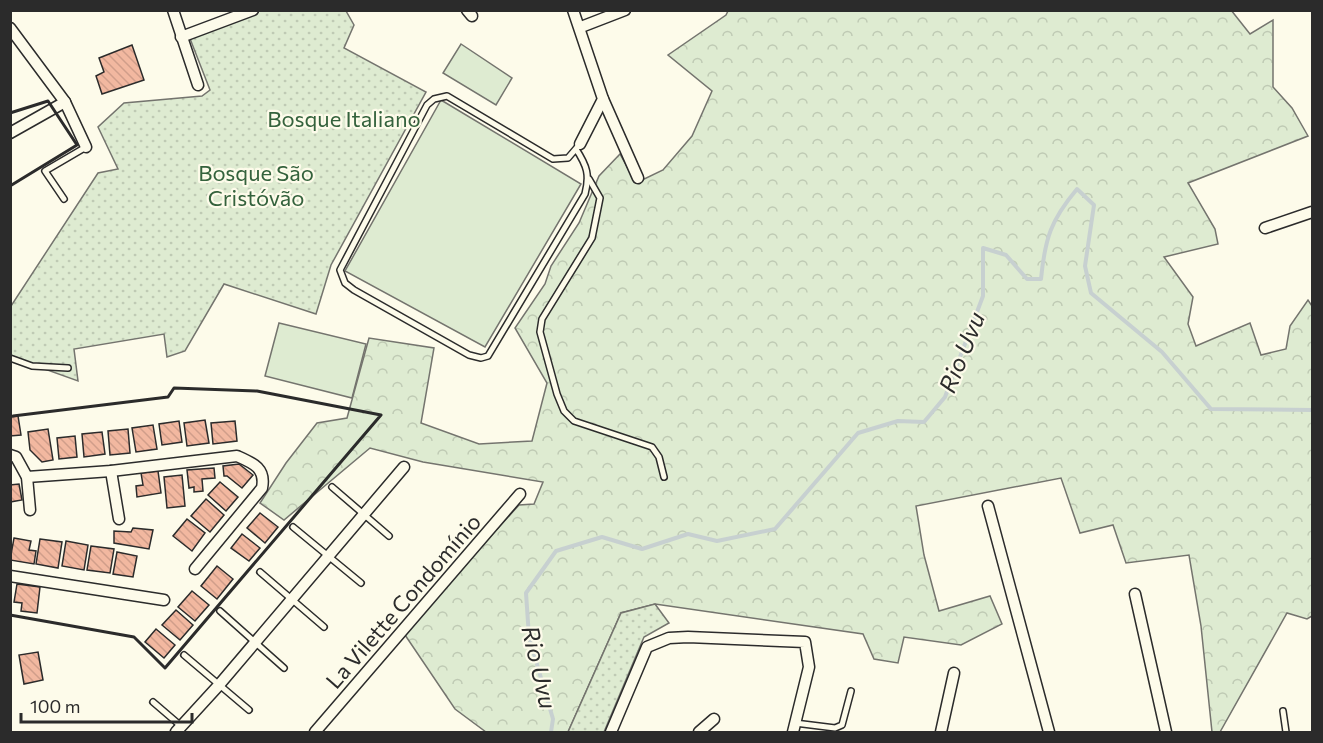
<svg xmlns="http://www.w3.org/2000/svg" width="1323" height="743" viewBox="0 0 1323 743" font-family="Commissioner,sans-serif">
  <defs>
    <pattern id="forest-crowns" width="20" height="18" patternUnits="userSpaceOnUse" patternTransform="scale(1.5)"><rect width="20" height="18" fill="#deebd1"/><path d="M2 6a3 3 0 1 1 6 0M12 15a3 3 0 1 1 6 0" fill="none" stroke="#bfcab4"/></pattern>
    <pattern id="park-dots" width="8" height="8" patternUnits="userSpaceOnUse" patternTransform="scale(1.5)"><rect width="8" height="8" fill="#deebd1"/><path d="M2 2h.1M6 6h.1" fill="none" stroke="#bfcab4" stroke-width="1.8" stroke-linecap="round"/></pattern>
    <pattern id="building-back-hatch" width="6" height="6" patternUnits="userSpaceOnUse" patternTransform="scale(1.5)"><rect width="6" height="6" fill="#f2b8a0"/><path d="M-1 5l2 2M0 0l6 6M5-1l2 2" fill="none" stroke="#d09e8a"/></pattern>
  </defs>
  <rect width="100%" height="100%" fill="#fdfbea"/>
  <g fill="#deebd1" stroke="#74746e" stroke-width="1.5">
    <path d="M461,44L512,78L496,105L443,73Z"/>
    <path d="M441,100L581,184L485,347L345,271Z"/>
    <path d="M279,323L366,344L352,398L265,376Z"/>
  </g>
  <path fill="url(#forest-crowns)" stroke="#74746e" stroke-width="1.5" d="M1231,10L1250,34L1273,20V87L1292,108L1308,136L1188,183L1215,229L1218,244L1164,257L1193,297L1188,324L1196,346L1250,323L1261,355L1286,349L1290,326L1308,300L1312,306V616L1307,619L1287,613L1220,732H1212L1201,626L1189,555L1126,563L1113,525L1080,533L1061,478L916,506L924,555L939,611L990,596L1002,624L961,645L904,637L898,663L874,659L863,634L655,604L621,613L568,732H486L455,709L403,632L519,505L534,504L543,482L423,462L370,448L284,520L260,503L286,463L317,423L347,418L369,338L434,348L421,423L479,444L532,441L547,383L515,328L545,284L551,266L579,223L599,176L620,154L636,183L663,170L692,136L712,91L668,55L726,15L728,11Z"/>
  <g fill="url(#park-dots)" stroke="#74746e" stroke-width="1.5">
    <path d="M253,11H346L354,25L344,48L426,92L331,265L316,314L224,284L185,351L167,357L164,334L74,349L78,381L11,357V306L98,173L118,169L98,127L124,103L202,96L210,90L189,36Z"/>
    <path d="M655,604L669,623L644,637L604,732H568L621,613Z"/>
  </g>
  <g fill="none" stroke-linecap="round" stroke-linejoin="round">
    <path stroke="#c7d0d0" stroke-width="4" d="M551,732L553,719L529,637L526,593L556,551L602,537L642,549L688,534L717,541L775,529L858,433L898,421L924,422L945,397L983,296V248L1006,255L1027,279H1041C1045,238 1051,220 1077,189L1094,205L1085,266L1091,293L1162,352L1211,409L1312,410"/>
  </g>
  <g fill="url(#building-back-hatch)" stroke="#2b2b2b" stroke-width="1.5">
    <path d="M132,45L144,80L102,94L96,76L104,72L99,58Z"/>
    <path d="M18,416L21,435L10,436V417Z"/>
    <path d="M205,420L209,443L187,446L184,423Z"/>
    <path d="M179,421L182,442L162,445L159,424Z"/>
    <path d="M235,421L237,441L213,444L211,423Z"/>
    <path d="M153,425L157,449L136,452L132,428Z"/>
    <path d="M48,429L53,460L42,462L30,450L28,432Z"/>
    <path d="M128,429L130,453L110,455L108,431Z"/>
    <path d="M102,432L105,454L84,457L82,434Z"/>
    <path d="M75,436L77,457L59,459L57,438Z"/>
    <path d="M239,464L253,475L242,488L227,476H224L223,466Z"/>
    <path d="M214,468L215,478L202,479L203,491L194,492V487L189,488L187,470Z"/>
    <path d="M158,471L161,493L137,497L136,486L143,485L141,473Z"/>
    <path d="M182,475L185,506L167,508L164,477Z"/>
    <path d="M220,482L238,497L226,511L208,495Z"/>
    <path d="M19,484L22,500L10,502V485Z"/>
    <path d="M206,499L224,515L210,532L191,516Z"/>
    <path d="M260,513L278,527L265,543L247,528Z"/>
    <path d="M187,519L205,533L192,551L173,536Z"/>
    <path d="M133,528L153,530L149,549L114,543V531L131,532Z"/>
    <path d="M242,534L260,548L249,561L231,548Z"/>
    <path d="M14,538L31,541L29,550L36,551L34,564L10,560Z"/>
    <path d="M40,539L62,542L58,568L36,564Z"/>
    <path d="M66,541L88,545L84,570L62,566Z"/>
    <path d="M91,546L114,549L110,573L87,570Z"/>
    <path d="M117,552L137,556L133,577L113,574Z"/>
    <path d="M217,566L233,579L217,599L201,586Z"/>
    <path d="M17,584L40,587L37,613L21,611L22,603L14,602Z"/>
    <path d="M192,591L209,605L195,621L178,607Z"/>
    <path d="M176,610L193,625L180,640L162,625Z"/>
    <path d="M156,629L175,645L164,658L145,642Z"/>
    <path d="M38,652L43,680L24,684L19,655Z"/>
  </g>
  <g fill="none" stroke-linecap="round" stroke-linejoin="round">
    <g stroke="#2b2b2b" stroke-width="8">
      <g id="lane">
        <path d="M576,149C587,166 590,175 585,194L488,356L481,358L469,355L354,290L345,283L340,270L427,105L434,99L447,96L553,159L568,158L580,144"/>
        <path d="M589,179L600,198L592,238L542,319L540,332L557,394L564,411L574,421L652,447L659,457L664,477"/>
        <path d="M64,199L45,171L86,147"/>
        <path d="M10,358L32,366L68,368"/>
        <path d="M332,487L389,536"/>
        <path d="M293,527L361,583"/>
        <path d="M260,572L324,627"/>
        <path d="M220,611L284,668"/>
        <path d="M184,655L249,710"/>
        <path d="M153,702L181,726"/>
        <path d="M1283,711L1286,732"/>
        <path d="M795,723L835,728L842,725L851,691"/>
      </g>
    </g>
    <g stroke="#2b2b2b" stroke-width="13">
      <g id="street">
        <path d="M173,10L198,85"/>
        <path d="M467,10L472,16"/>
        <path d="M573,10L603,99L580,144"/>
        <path d="M581,27L625,10"/>
        <path d="M10,28L65,102L86,147"/>
        <path d="M181,37L253,10"/>
        <path d="M603,99L638,178"/>
        <path d="M10,133L65,102"/>
        <path d="M1265,228L1312,212"/>
        <path d="M10,455L16,457L27,477L30,510"/>
        <path d="M111,471L119,519"/>
        <path d="M27,477L111,471L237,456C253,463 266,468 262,488L195,569"/>
        <path d="M988,506L1049,732"/>
        <path d="M10,576L164,600"/>
        <path d="M1135,594L1166,732"/>
        <path d="M176,732L219,685L404,467"/>
        <path d="M315,732L520,494"/>
        <path d="M611,732L647,647L669,638L688,637L805,642L809,667L793,732"/>
        <path d="M699,732L714,719"/>
        <path d="M941,732L954,673"/>
      </g>
    </g>
    <use href="#lane" stroke="#fdfbea" stroke-width="5"/>
    <use href="#street" stroke="#fdfbea" stroke-width="10"/>
    <g stroke="#2b2b2b" stroke-width="3">
      <path d="M10,113L48,101L77,145L10,186"/>
      <path d="M10,615L134,637L165,668L381,415L257,391L174,388L168,397L13,416"/>
    </g>
  </g>
  <g text-anchor="middle" dominant-baseline="central" stroke-width="4.5" stroke-linejoin="round" paint-order="stroke">
    <g font-size="22" fill="#34623c" stroke="#fdfbea">
      <text x="344" y="118">Bosque Italiano</text>
      <text x="256" y="172">Bosque São<tspan x="256" dy="25">Cristóvão</tspan></text>
    </g>
    <g font-size="22" fill="#2b2b2b" stroke="#fdfbea">
      <text transform="translate(403 601) rotate(-49)">La Vilette Condomínio</text>
    </g>
    <g font-size="24" font-style="italic" fill="#2b2b2b" stroke="#fdfbea">
      <text transform="translate(961 352) rotate(-68)">Rio Uvu</text>
      <text transform="translate(540 667) rotate(77)">Rio Uvu</text>
    </g>
  </g>
  <rect width="1323" height="743" fill="none" stroke="#2b2b2b" stroke-width="24"/>
  <path d="M21 713v9h171v-9" fill="none" stroke="#2b2b2b" stroke-width="3"/>
  <text x="30" y="713" font-size="18" fill="#2b2b2b" stroke="#fdfbea" stroke-width="4.5" paint-order="stroke">100 m</text>
</svg>
